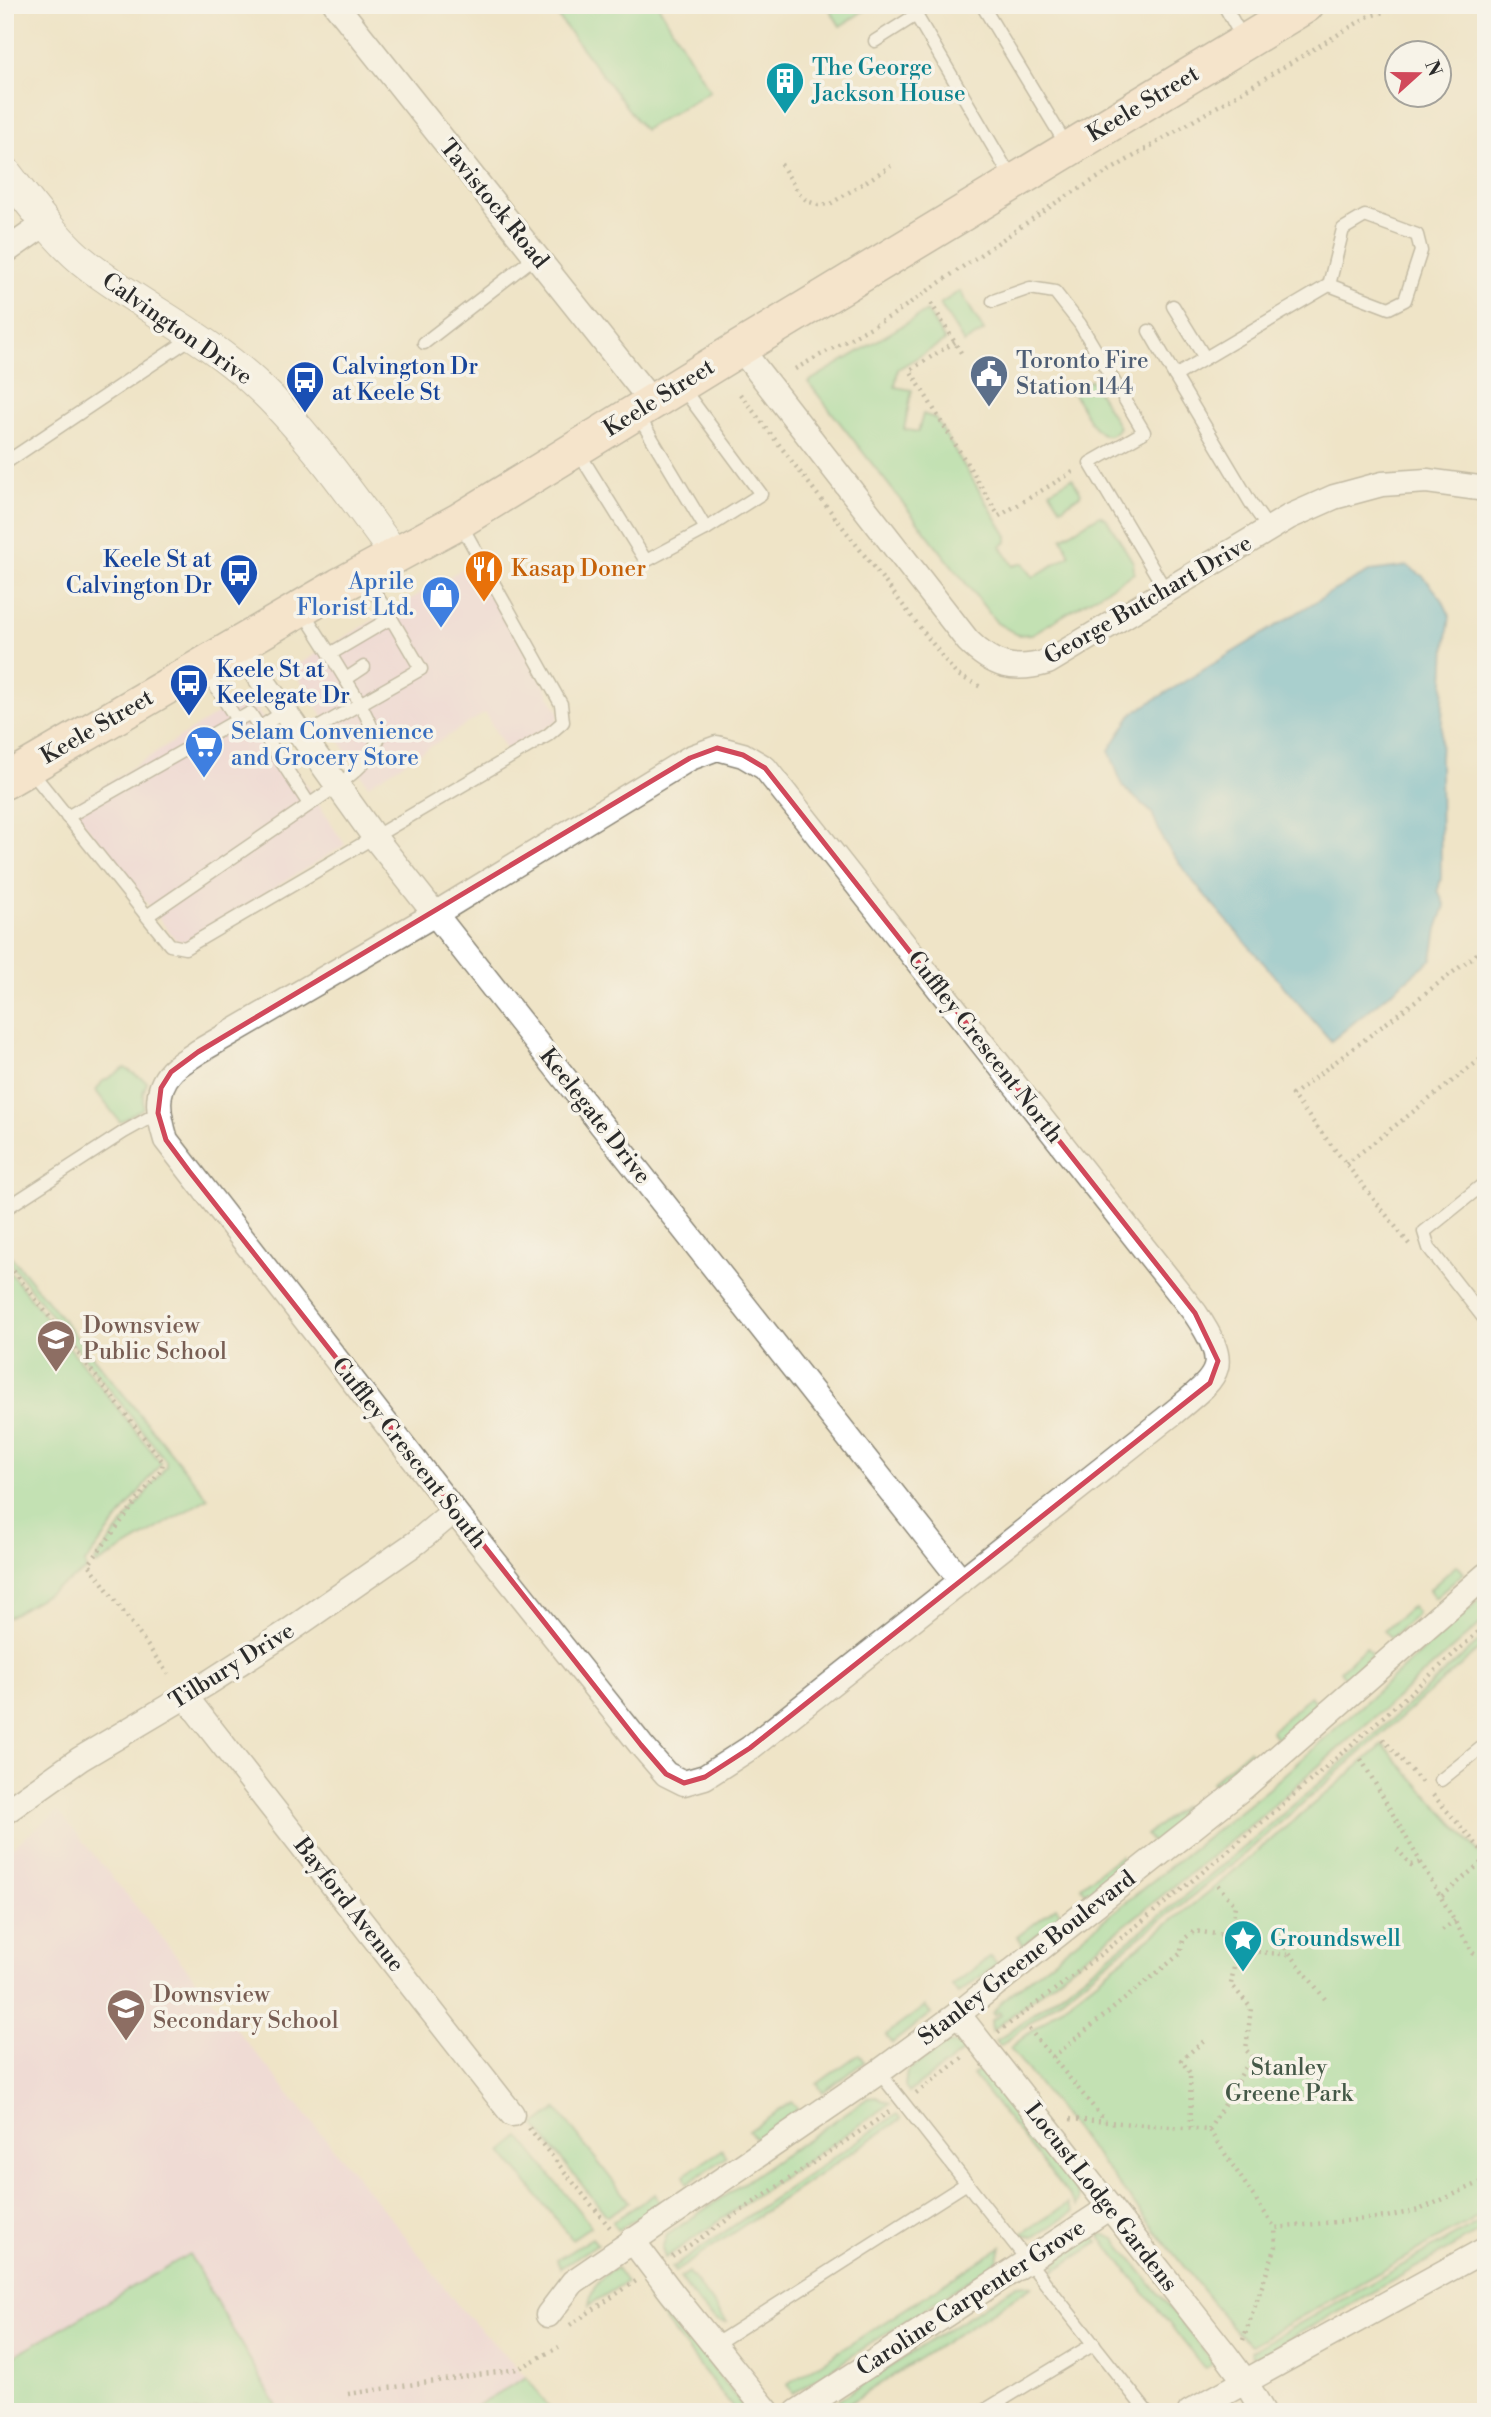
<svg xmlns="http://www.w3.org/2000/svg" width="1491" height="2417" viewBox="0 0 1491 2417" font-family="'Libre Bodoni',serif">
  <rect width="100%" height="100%" fill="#f7f3e8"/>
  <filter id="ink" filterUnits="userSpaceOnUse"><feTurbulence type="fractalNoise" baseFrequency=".0143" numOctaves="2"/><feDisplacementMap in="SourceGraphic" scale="14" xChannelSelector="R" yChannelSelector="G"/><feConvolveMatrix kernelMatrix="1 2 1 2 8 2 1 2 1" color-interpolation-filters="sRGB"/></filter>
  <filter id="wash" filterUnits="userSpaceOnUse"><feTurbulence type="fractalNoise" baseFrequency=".00686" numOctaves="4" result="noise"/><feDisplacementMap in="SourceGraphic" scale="28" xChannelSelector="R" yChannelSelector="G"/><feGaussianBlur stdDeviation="1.57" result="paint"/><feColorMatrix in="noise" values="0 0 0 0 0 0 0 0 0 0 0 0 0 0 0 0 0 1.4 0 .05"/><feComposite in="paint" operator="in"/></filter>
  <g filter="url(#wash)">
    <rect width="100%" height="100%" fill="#efe4c7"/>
    <g fill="#f0d0e5">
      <path d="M476,561L559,713L558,720L508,753L485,713L368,785L292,668Z"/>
      <path d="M247,695L345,845L185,942L176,940L71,806Z"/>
      <path d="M58,1811L401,2231L460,2308L526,2377L466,2412H5V1853Z"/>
    </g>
    <g fill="#8ede9c" stroke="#5c8464" stroke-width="2">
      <path d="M549,5H658L710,91L644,130Z"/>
      <path d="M827,5H873L840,26Z"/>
      <path d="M960,291L984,331L964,343L940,304Z"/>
      <path d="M927,311L945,341L898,369L895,387L912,390L904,429L918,432L923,414L935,418L1007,536V542L1001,546L1013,566L1023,563L1033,577L1070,555L1062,538L1100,515L1106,518L1133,562L1134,573L1032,634L1018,635L997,623L808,382Z"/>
      <path d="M1091,380L1119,427C1102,455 1081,405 1073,392Z"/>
      <path d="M1072,478L1081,493L1080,495L1061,508L1050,491Z"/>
      <path d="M125,1068L147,1082L143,1093V1108L120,1122L96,1091L102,1082Z"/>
      <path d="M5,1249L208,1498L96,1565L95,1561L166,1466V1461L5,1257Z"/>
      <path d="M5,1266L161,1463L85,1563L86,1571L5,1619Z"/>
      <path d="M1457,1565L1464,1573L1435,1598L1429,1590Z"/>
      <path d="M1486,1594V1619L1257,1820L992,2031L991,2020L1001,2015L999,2012L994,2015L993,2013L1003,2000L1269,1788Z"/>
      <path d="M1412,1606L1417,1612L1416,1615L1391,1638L1384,1631Z"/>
      <path d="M1486,1635V1643L1233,1864L1000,2046L996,2041C1040,2011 1081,1977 1123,1945C1248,1847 1368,1742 1486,1635Z"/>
      <path d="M1366,1647L1372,1655L1346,1679L1340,1671Z"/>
      <path d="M1310,1696L1317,1704L1278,1739L1271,1731Z"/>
      <path d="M1383,1745L1486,1860V2212L1251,2345L1236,2332L1010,2048L1215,1887Z"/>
      <path d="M1249,1750L1255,1758L1217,1789L1211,1782Z"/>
      <path d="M1183,1806L1189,1813L1153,1843L1146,1835Z"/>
      <path d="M1120,1856L1126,1864L1087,1895L1081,1886Z"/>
      <path d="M1056,1907L1062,1915L1023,1945L1017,1937Z"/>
      <path d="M991,1956L997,1964L958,1994L952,1986Z"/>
      <path d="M925,2006L931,2013L892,2043L886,2035Z"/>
      <path d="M948,2043L959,2045L965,2050L909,2092L905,2086L907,2071Z"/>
      <path d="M859,2054L864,2062L823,2092L817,2084Z"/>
      <path d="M981,2069L1075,2189L1079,2199L1077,2206L973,2075Z"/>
      <path d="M876,2097L890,2104L665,2258L662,2248L667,2235L868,2098Z"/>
      <path d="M792,2102L798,2109L756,2138L749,2131Z"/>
      <path d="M557,2109L629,2202L607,2216L535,2126Z"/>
      <path d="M897,2114L901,2119L675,2272L672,2268Z"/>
      <path d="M520,2137L591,2226L572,2239L502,2152Z"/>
      <path d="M722,2150L727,2157L687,2184L684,2175Z"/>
      <path d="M655,2194L661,2203L618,2230L612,2222Z"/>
      <path d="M1068,2204L1073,2212L1034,2237L1021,2234Z"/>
      <path d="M1486,2218V2228L1262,2354L1253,2356L1251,2351Z"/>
      <path d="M1103,2234L1115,2239L1210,2358L1212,2364L1205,2369L1099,2235Z"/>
      <path d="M1093,2236L1098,2243L1054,2271L1058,2260Z"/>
      <path d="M592,2238L597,2244L560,2268L557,2260Z"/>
      <path d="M1001,2247L998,2259L992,2265L793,2394L787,2385Z"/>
      <path d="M189,2254L280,2412H5V2361Z"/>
      <path d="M616,2268L626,2282L589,2305C591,2289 601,2275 616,2268Z"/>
      <path d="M688,2272L727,2322C710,2325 690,2291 680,2278Z"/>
      <path d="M1025,2284L1032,2286L836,2412H820L1017,2285Z"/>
      <path d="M654,2294L745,2409L746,2412H736L647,2298Z"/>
      <path d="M526,2377L553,2412H466Z"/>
    </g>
    <path fill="#57b5d5" stroke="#417080" stroke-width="2" d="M1407,566L1424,577L1442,599L1450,616L1446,645L1440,759L1441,878L1438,890L1445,906L1437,929L1432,959L1331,1041L1190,878L1164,842L1152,813L1123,787L1109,750L1133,713L1333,591L1371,571Z"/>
  </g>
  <g filter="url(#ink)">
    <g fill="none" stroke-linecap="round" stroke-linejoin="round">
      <g stroke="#8d8879" stroke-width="15">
        <g id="service">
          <path d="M982,5L1067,146"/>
          <path d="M1224,5L1243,39"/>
          <path d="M925,8L931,5"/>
          <path d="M875,41L916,15L1012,179"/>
          <path d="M993,301L1030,288L1055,292L1080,324L1144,432L1090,463L1166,591"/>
          <path d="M1173,306L1205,358"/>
          <path d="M1149,331L1175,376"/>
          <path d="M424,343L536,256"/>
          <path d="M681,386L761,494L706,529"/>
          <path d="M577,450L646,561L706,529L636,412"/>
          <path d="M5,463L194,336"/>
          <path d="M1269,529L1252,505L1175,376L1329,285L1389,308L1405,300L1421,251L1417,235L1365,216L1343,229L1329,285"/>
          <path d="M363,574L391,618"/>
          <path d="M302,610L330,654"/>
          <path d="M203,667L237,720"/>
          <path d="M346,679L364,667"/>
          <path d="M259,728L285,711"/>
          <path d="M30,770L170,945L185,948L548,735L563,722L561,704L460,523"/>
          <path d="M67,817L250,713L309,804"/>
          <path d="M147,916L338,785C355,772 370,760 378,740L360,703L330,654L391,618L421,669L302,737"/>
          <path d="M1486,1182L1424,1232L1429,1248L1486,1321"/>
          <path d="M5,1209L124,1132L158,1113"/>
          <path d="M1441,1780L1486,1744"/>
          <path d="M879,2072L1147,2412"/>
          <path d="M714,2345L967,2183"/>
          <path d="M982,2412L1094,2344"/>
        </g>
      </g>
      <g stroke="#8d8879" stroke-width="27">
        <g id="minor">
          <path d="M336,5L652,402"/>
          <path d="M5,252L46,223"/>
          <path d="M740,348L968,641C993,666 1013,672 1048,662L1289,517L1334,497L1382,484L1427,481L1486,489"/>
          <path d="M237,645L375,838L961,1580"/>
          <path d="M717,748L743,755L765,768L1195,1313C1232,1368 1220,1374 1173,1413L750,1748L705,1777L684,1783L666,1774L641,1745L454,1511L166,1140C159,1117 153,1091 171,1072C178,1064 190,1058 198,1052L435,914L690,758Z"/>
          <path d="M185,1696L512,2114"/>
          <path d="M5,1812L80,1759L208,1683L286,1633L417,1542L454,1511"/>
          <path d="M958,2014L1225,2354L1245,2381L1263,2412"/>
          <path d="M632,2240L672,2293L768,2412"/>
          <path d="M548,2315L573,2282L879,2072L958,2014L1245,1786L1486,1575"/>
          <path d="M797,2412L1110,2207"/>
          <path d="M1190,2412L1486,2249"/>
        </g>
      </g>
      <g stroke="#8d8879" stroke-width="32">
        <path id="tertiary" d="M5,171C29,202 59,244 90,267C143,307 206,337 255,383C310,434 352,497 397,557"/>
      </g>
      <g stroke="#8d8879" stroke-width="38">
        <path id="secondary" d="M5,781L339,586L459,521L740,348L1306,5"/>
      </g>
      <g stroke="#8d8879" stroke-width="4.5" stroke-dasharray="2 5" stroke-linecap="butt">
        <path d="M781,164L798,192L807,201L818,205L830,204L891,166"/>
        <path d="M931,303L963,356"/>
        <path d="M955,342L910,370L999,516L1076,470"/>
        <path d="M795,369L891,316L1057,202L1369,16L1410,5"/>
        <path d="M740,394L956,674L983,688"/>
        <path d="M1346,1164L1486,1055"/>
        <path d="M1409,1244L1292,1095L1486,947"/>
        <path d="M5,1260L163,1462L162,1468L89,1564L168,1674"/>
        <path d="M1383,1739L1425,1786"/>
        <path d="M1361,1759L1473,1953L1486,1960"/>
        <path d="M1433,1795L1486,1855"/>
        <path d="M1397,1849L1411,1865L1422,1862"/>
        <path d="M1442,1896L1482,1862L1486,1864"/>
        <path d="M1442,1930L1455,1921"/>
        <path d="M1281,1942L1325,1999"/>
        <path d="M1237,1950L1291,1955"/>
        <path d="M1029,2029L1105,2121"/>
        <path d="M998,2032C1169,1907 1328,1767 1486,1625"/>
        <path d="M1053,2057L1180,1954L1183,1940L1194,1931L1231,1936"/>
        <path d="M916,2093L965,2056"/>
        <path d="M1070,2119L1209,2130L1275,2228L1386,2217L1419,2210L1486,2180"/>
        <path d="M529,2128L612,2230"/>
        <path d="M1191,2128L1190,2073L1181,2060L1204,2041"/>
        <path d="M1209,2130L1252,2056L1246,2050L1251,2008L1231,1984L1237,1950L1231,1936L1235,1905L1215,1882"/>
        <path d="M672,2257L889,2112"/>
        <path d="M570,2325L636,2281"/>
        <path d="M1243,2340L1276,2246L1275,2228"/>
        <path d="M348,2394L518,2369L559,2347"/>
      </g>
      <use href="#service" stroke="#fff" stroke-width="12"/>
      <use href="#minor" stroke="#fff" stroke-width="24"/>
      <use href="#tertiary" stroke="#fff" stroke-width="30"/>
      <use href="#secondary" stroke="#fde4d1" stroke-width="35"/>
    </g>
  </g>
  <path d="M0 0H1491V2417H0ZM717,748L743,755L765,768L1195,1313L1218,1361L1210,1383L750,1748L705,1777L684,1783L666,1774L641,1745L189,1171L166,1140L158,1113L161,1088L171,1072L198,1052L690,758Z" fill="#efe4c7" fill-opacity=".55" fill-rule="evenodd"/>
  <path fill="none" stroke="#d1495b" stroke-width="5" stroke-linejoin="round" d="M717,748L743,755L765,768L1195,1313L1218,1361L1210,1383L750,1748L705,1777L684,1783L666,1774L641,1745L189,1171L166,1140L158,1113L161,1088L171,1072L198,1052L690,758Z"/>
  <defs>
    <g id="building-pin" transform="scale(2.0125)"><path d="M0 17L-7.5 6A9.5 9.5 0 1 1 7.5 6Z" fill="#0f9aa8" stroke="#f7f3e8"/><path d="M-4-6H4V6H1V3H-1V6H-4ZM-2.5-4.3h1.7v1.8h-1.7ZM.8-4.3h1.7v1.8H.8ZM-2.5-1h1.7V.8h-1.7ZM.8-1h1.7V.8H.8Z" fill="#fff"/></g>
    <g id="civic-pin" transform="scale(2.0125)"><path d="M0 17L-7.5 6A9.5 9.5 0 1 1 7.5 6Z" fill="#5c6f8a" stroke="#f7f3e8"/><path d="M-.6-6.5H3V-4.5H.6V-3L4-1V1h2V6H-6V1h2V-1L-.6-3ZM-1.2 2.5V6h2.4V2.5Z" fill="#fff"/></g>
    <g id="bus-pin" transform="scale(2.0125)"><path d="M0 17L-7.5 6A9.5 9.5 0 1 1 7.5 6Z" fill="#1a4fb4" stroke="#f7f3e8"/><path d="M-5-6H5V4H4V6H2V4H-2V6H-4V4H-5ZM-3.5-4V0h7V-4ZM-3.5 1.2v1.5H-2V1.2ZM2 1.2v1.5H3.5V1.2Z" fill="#fff"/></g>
    <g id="restaurant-pin" transform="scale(2.0125)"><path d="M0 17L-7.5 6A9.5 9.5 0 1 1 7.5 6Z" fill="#e8710a" stroke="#f7f3e8"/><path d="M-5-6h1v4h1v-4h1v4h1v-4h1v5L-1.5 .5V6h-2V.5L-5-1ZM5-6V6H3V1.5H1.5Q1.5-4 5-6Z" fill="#fff"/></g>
    <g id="shop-pin" transform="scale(2.0125)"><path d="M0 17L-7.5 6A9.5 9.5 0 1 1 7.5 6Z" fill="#3f7fe0" stroke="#f7f3e8"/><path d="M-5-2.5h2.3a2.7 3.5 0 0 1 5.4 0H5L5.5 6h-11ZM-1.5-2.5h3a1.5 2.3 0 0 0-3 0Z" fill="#fff"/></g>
    <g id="supermarket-pin" transform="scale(2.0125)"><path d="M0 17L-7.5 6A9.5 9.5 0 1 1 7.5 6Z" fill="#3f7fe0" stroke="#f7f3e8"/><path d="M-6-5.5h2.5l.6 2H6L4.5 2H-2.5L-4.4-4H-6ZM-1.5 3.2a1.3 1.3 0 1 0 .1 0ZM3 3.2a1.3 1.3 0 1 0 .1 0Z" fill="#fff"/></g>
    <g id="school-pin" transform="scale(2.0125)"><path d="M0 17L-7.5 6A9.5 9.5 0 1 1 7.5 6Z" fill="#8d6e63" stroke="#f7f3e8"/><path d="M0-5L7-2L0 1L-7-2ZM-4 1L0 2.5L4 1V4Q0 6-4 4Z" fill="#fff"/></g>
    <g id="sight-pin" transform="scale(2.0125)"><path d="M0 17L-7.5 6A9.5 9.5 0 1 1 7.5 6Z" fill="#0f9aa8" stroke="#f7f3e8"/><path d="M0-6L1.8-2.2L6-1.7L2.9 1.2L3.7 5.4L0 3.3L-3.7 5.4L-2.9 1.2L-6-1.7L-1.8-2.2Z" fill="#fff"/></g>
  </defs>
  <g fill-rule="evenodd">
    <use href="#building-pin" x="785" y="81"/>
    <use href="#civic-pin" x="989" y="374"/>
    <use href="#bus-pin" x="305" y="380"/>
    <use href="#restaurant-pin" x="484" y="569"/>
    <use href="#bus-pin" x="239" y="573"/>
    <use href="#shop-pin" x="441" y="595"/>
    <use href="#bus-pin" x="189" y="683"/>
    <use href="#supermarket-pin" x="204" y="745"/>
    <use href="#school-pin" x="56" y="1339"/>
    <use href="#sight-pin" x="1243" y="1939"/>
    <use href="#school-pin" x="126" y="2008"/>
  </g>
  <g text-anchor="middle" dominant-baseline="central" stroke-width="7" stroke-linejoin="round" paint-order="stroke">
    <g font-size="23" fill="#0d838f" stroke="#f7f3e8" text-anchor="start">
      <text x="812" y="68">The George<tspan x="812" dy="26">Jackson House</tspan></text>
      <text x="1270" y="1939">Groundswell</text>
    </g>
    <g font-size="23" fill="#2b2b2b" stroke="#f7f3e8">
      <text transform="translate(1143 104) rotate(-31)">Keele Street</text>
      <text transform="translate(494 204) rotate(51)">Tavistock Road</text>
      <text transform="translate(177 329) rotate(35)">Calvington Drive</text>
      <text transform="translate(659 398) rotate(-32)">Keele Street</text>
      <text transform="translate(1148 600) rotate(-30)">George Butchart Drive</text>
      <text transform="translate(97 727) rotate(-30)">Keele Street</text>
      <text transform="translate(985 1047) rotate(52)">Cuffley Crescent North</text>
      <text transform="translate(595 1116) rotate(52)">Keelegate Drive</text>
      <text transform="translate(409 1453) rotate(52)">Cuffley Crescent South</text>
      <text transform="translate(232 1666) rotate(-32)">Tilbury Drive</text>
      <text transform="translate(349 1905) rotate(52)">Bayford Avenue</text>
      <text transform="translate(1027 1958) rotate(-38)">Stanley Greene Boulevard</text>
      <text transform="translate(1101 2197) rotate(52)">Locust Lodge Gardens</text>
      <text transform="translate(971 2298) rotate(-33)">Caroline Carpenter Grove</text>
    </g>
    <g font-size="23" fill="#4e5e75" stroke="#f7f3e8" text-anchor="start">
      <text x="1016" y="361">Toronto Fire<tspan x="1016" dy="26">Station 144</tspan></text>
    </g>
    <g font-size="23" fill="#164399" stroke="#f7f3e8" text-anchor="start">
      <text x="332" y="367">Calvington Dr<tspan x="332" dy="26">at Keele St</tspan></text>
      <text x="212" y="560" text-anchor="end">Keele St at<tspan x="212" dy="26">Calvington Dr</tspan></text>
      <text x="216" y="670">Keele St at<tspan x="216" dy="26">Keelegate Dr</tspan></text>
    </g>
    <g font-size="23" fill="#c56008" stroke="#f7f3e8" text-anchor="start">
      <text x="511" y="569">Kasap Doner</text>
    </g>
    <g font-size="23" fill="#366cbe" stroke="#f7f3e8" text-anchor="end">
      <text x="414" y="582">Aprile<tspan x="414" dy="26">Florist Ltd.</tspan></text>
      <text x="231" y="732" text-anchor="start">Selam Convenience<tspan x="231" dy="26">and Grocery Store</tspan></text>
    </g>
    <g font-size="23" fill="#785e54" stroke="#f7f3e8" text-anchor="start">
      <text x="83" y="1326">Downsview<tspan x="83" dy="26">Public School</tspan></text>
      <text x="153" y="1995">Downsview<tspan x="153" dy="26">Secondary School</tspan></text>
    </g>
    <g font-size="23" fill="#445847" stroke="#f7f3e8">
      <text x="1289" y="2068">Stanley<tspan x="1289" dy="26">Greene Park</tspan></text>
    </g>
  </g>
  <rect width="1491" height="2417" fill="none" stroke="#f7f3e8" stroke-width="28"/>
  <g transform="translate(1418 74) rotate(69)"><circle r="33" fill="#f7f3e8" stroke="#a5a39c" stroke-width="2"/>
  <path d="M0-5L12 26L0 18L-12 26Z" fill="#d1495b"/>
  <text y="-10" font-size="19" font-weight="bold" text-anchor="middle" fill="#2b2b2b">N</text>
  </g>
</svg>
